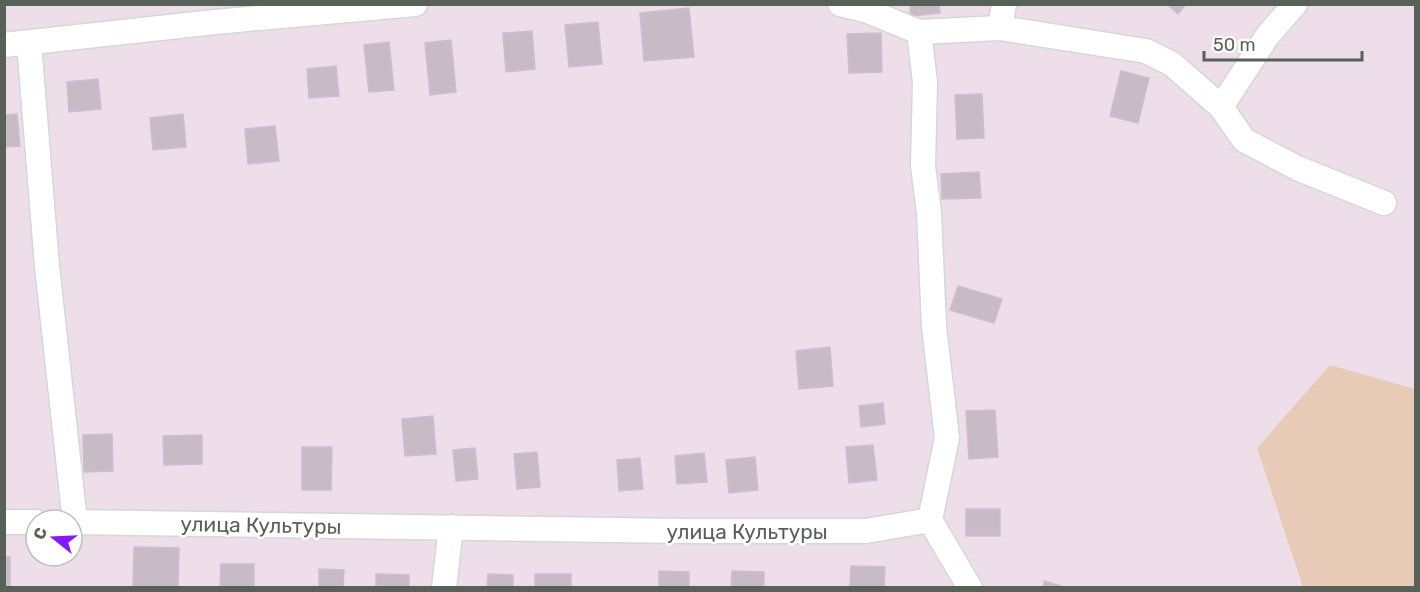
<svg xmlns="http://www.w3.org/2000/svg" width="1420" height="592" viewBox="0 0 1420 592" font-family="Rubik,sans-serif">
  <rect width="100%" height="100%" fill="#eddeea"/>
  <path fill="#e7cbb7" d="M1330,365L1415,389V587H1303L1257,448Z"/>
  <g fill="#c7bbc6" stroke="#d1bccf" stroke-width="1.5">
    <path d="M910,4H939L940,13L911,16Z"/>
    <path d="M1167,4H1186L1178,14Z"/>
    <path d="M689,8L694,57L644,61L640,13Z"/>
    <path d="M598,22L602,64L569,67L565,25Z"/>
    <path d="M532,31L535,69L506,72L503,33Z"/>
    <path d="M881,33L882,72L849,73L847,34Z"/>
    <path d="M451,40L456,92L430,95L425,43Z"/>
    <path d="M389,42L394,90L369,92L364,45Z"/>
    <path d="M336,66L339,96L309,98L307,69Z"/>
    <path d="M1121,71L1149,78L1138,123L1110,116Z"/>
    <path d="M98,79L101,109L69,112L67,82Z"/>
    <path d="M982,94L984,138L957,139L955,95Z"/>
    <path d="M17,114L20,146L4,147V115Z"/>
    <path d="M183,114L186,147L153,150L150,118Z"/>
    <path d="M275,126L279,161L248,164L245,129Z"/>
    <path d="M979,172L981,198L942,199L941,174Z"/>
    <path d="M958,286L1002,299L994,323L950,310Z"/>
    <path d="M830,347L833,386L799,389L796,351Z"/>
    <path d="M883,403L885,424L861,427L859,406Z"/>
    <path d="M995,410L998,457L969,459L966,411Z"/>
    <path d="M433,416L436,454L405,456L402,419Z"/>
    <path d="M112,434L113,471L84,472L83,435Z"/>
    <path d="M202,435V464L164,465L163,436Z"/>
    <path d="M873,445L877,480L849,483L846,447Z"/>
    <path d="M302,447H332L331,490H302Z"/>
    <path d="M475,448L478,479L456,481L453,450Z"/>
    <path d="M537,452L540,487L517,489L514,454Z"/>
    <path d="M704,453L707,482L677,484L675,456Z"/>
    <path d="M755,457L758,490L729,493L726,460Z"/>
    <path d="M640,458L643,489L619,491L617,460Z"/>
    <rect x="966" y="509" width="34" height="27"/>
    <path d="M134,547L179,548L178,588H133Z"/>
    <rect x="4" y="557" width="6" height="31"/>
    <path d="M221,564H254V588H220Z"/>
    <path d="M851,566L885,567L884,588H850Z"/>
    <path d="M319,569L344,570L343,588H319Z"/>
    <path d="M659,571L689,572V588H659Z"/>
    <path d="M732,571L764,572V588H731Z"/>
    <path d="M376,574L409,575V588H376Z"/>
    <path d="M488,574L513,575V588H487Z"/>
    <rect x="535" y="574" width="36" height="14"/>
    <path d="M1044,581L1068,588H1043Z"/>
  </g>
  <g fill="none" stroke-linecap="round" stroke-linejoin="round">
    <g stroke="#d2dad2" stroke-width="27">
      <g id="minor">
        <path d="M840,4L865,10L919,32L1000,28L1146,51L1172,64L1221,107L1244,140L1297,168L1384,203"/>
        <path d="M1000,28L1004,4"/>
        <path d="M29,43L47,266L75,522"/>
        <path d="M4,45L215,22L415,4"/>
        <path d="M1221,107L1268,35L1295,4"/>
        <path d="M930,520L970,588"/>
        <path d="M4,522H36"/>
        <path d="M72,522L683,531H866L930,520L947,438L934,326L929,213L923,166L925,82L919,32"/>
        <path d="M444,588L451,527"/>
      </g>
    </g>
    <use href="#minor" stroke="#fff" stroke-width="24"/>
  </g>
  <g text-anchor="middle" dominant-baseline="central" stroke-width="5" stroke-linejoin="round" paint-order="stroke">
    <g font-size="21" fill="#586157" stroke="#fff">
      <text transform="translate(261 525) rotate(1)">улица Культуры</text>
      <text x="747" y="531">улица Культуры</text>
    </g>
  </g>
  <rect width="1420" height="592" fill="none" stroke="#586157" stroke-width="12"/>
  <g transform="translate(54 538) rotate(288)"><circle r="28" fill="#ffffff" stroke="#bcc0bc" stroke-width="1.5"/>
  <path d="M0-4.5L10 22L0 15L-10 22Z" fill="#8518f8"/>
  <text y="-9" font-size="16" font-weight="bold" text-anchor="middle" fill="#586157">С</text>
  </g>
  <path d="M1204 51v9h158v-9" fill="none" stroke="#586157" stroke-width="3"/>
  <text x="1213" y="51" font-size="18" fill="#586157" stroke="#ffffff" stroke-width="4.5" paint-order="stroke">50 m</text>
</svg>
